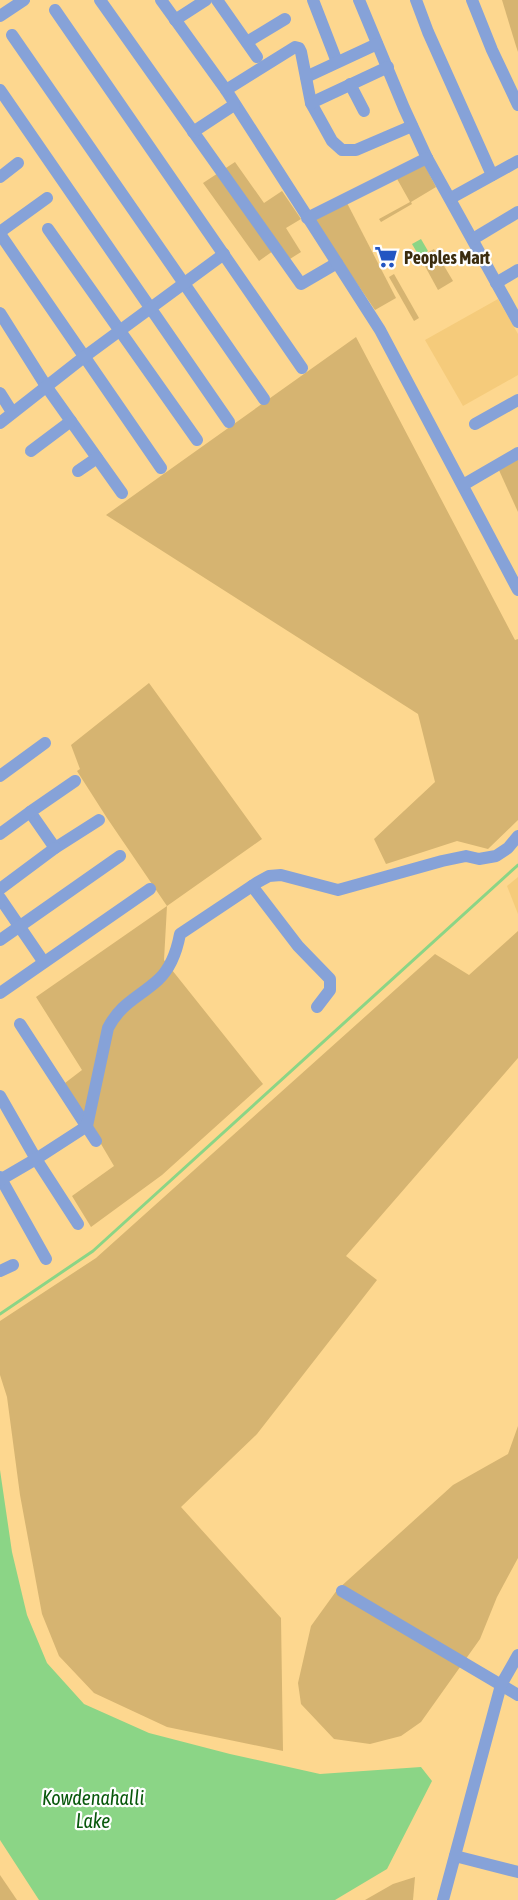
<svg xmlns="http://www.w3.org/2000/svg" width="518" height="1900" viewBox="0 0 518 1900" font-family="'Asap Condensed',sans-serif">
  <rect width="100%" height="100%" fill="#fdd78f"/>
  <g fill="#f5cb7b">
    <path d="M498,299L518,334V375L463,406L425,340Z"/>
    <path d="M518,877V914L507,886Z"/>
  </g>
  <g fill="#d6b471">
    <path d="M502,0H518V52L516,46Z"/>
    <path d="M235,162L264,203L282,191L301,219L286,228L301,252L282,264L273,251L259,261L203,183Z"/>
    <path d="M423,162L436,187L411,202L412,204L381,222L379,219L410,202L396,177Z"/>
    <path d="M347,203L396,298L375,310L313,219Z"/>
    <path d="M434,249L453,281L438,290L420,257Z"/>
    <path d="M394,274L419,318L414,321L389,277Z"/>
    <path d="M356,337L515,640L518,639V820L488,849L457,841L386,864L374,839L435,782L418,714L106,515Z"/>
    <path d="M518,457V512L498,468Z"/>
    <path d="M149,683L262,839L167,906L164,960L263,1084L162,1175L91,1227L72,1196L114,1166L65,1083L82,1070L36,997L167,906L107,818L77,771L80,769L71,745Z"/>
    <path d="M518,931V1058L346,1256L377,1280L257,1434L181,1507L281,1618L283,1751L167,1727L94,1693L59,1656L42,1614L20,1495L7,1397L0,1375V1321L96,1258L435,954L469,975Z"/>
    <path d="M518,1426V1558L497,1597L480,1639L421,1722L401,1736L370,1744L334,1739L301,1704L298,1683L311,1626L337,1590L453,1485L508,1454Z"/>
    <path d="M0,1875L17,1900H0Z"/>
    <path d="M415,1877L413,1900H365L393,1884Z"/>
  </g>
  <g fill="#8bd586">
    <path d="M421,239L428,251L419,256L412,244Z"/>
    <path d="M0,1470L12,1552L27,1615L47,1663L84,1704L149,1733L230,1754L320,1774L421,1767L432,1781L387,1869L335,1900H39L0,1840Z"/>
  </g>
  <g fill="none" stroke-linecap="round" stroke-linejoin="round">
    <path stroke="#8bd586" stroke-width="3" d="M0,1314L93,1251L518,865"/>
    <g stroke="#86a2d8" stroke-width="12">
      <path d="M100,0L301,284L337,263"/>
      <path d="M161,0L226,90L380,330L518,590"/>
      <path d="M217,0L257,57"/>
      <path d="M313,0L337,62"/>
      <path d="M359,0L404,108L427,158L518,322"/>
      <path d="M416,0L428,32L492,175"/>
      <path d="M472,0L492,50L518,105"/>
      <path d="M55,10L302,368"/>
      <path d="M0,16L24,0"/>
      <path d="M175,20L206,0"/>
      <path d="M12,35L264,399"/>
      <path d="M247,42L285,19"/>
      <path d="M306,77L377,44"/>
      <path d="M350,84L364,111"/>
      <path d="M0,90L229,422"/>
      <path d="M226,90L295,47L299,48L301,52L311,103L332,141L342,150H356L412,126"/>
      <path d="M311,103L388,67"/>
      <path d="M193,132L234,105"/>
      <path d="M0,177L18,163"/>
      <path d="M451,198L518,161"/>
      <path d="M307,218L427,158"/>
      <path d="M48,229L197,440"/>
      <path d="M0,232L47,198"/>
      <path d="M0,234L161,468"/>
      <path d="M473,239L518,212"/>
      <path d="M496,283L518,270"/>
      <path d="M0,313L46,386L122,493"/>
      <path d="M0,393L12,412"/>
      <path d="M0,423L84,357L224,254"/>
      <path d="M475,424L518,400"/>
      <path d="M31,451L71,421"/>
      <path d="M78,471L97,458"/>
      <path d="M463,485L518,453"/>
      <path d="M0,776L45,743"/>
      <path d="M75,781L30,812L55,848L99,820"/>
      <path d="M0,834L30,812"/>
      <path d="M252,886L298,946L330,979V990L317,1007"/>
      <path d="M0,889L55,848"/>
      <path d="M0,898L43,961"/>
      <path d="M0,940L120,856"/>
      <path d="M0,993L150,889"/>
      <path d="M20,1024L96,1141"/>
      <path d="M0,1096L36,1159L78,1224"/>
      <path d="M0,1177L46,1259"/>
      <path d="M0,1180L36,1159L87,1126L108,1028C121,1003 138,998 158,980C170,969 177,950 180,934L258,882L269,876L281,875L338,890L442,861L466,856L479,859L496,856L508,848L518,836"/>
      <path d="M0,1271L13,1265"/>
      <path d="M342,1591L518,1695"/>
      <path d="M455,1856L518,1872"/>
      <path d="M443,1900L501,1685L518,1655"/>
    </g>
  </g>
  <defs>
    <g id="supermarket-bare" transform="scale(1.8)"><path d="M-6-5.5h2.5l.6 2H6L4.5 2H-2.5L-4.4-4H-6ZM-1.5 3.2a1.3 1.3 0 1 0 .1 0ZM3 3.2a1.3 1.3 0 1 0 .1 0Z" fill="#2355c2" stroke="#fefefe" stroke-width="2.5" paint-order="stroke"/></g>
  </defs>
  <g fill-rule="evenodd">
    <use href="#supermarket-bare" x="386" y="257"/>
  </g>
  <g text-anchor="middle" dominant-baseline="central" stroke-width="4.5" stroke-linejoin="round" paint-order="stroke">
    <g font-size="18" font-weight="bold" fill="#3b2c0e" stroke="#fefefe" text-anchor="start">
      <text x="404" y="257">Peoples Mart</text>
    </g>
    <g font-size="20" font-style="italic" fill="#09590c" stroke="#fefefe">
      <text x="93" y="1797">Kowdenahalli<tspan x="93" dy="23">Lake</tspan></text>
    </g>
  </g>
</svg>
